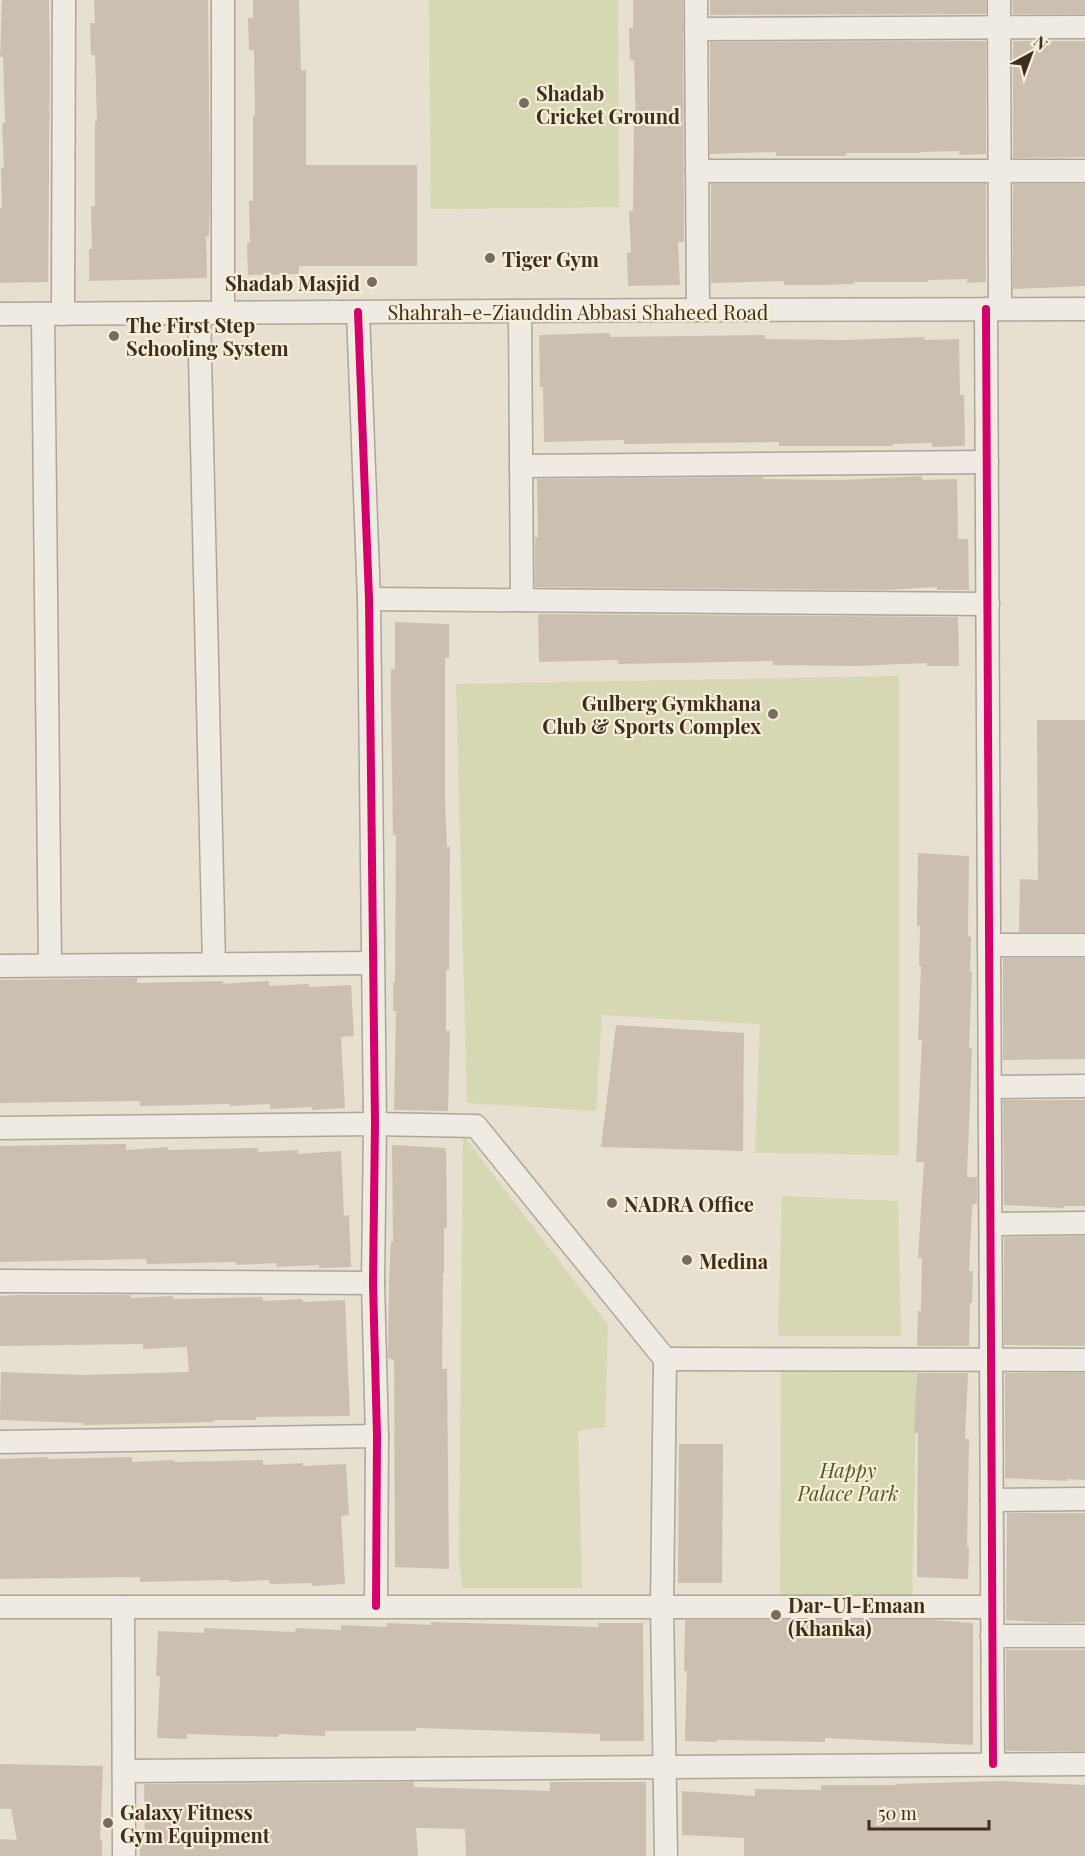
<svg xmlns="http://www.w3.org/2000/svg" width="1085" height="1856" viewBox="0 0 1085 1856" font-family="'Playfair Display',serif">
  <rect width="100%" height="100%" fill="#e7e0d1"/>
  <g fill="#d6d7b3">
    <path d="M429,0H618L619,207L431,209Z"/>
    <path d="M899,676V1155L755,1153L760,1024L602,1015L596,1111L467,1103L456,684Z"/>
    <path d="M463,1135L608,1325L605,1427L578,1431L582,1588H462L459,1557Z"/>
    <path d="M782,1196L898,1201L901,1336H778Z"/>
    <path d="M781,1359L917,1364L912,1607H780Z"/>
  </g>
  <g fill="#cbbfb2">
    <path d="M2,0H49L50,58L48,282L0,283V208H2L1,168H4L2,123H5L3,57H0Z"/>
    <path d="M94,0H208L210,196L209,236H206L207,278L89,281V249H92L91,206H95V121H97L95,55H91L90,23H95Z"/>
    <path d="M253,0H299L301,70H306V165H417V266H299V274L248,275L247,243H250L249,201H253V116L255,115L254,50H249L248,18H253Z"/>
    <path d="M633,0H683L684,242H678L680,285L628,286L627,253H631L629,211H633L634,126H636L634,60H630L629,28H633Z"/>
    <path d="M710,0H986V14L710,15Z"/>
    <path d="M1012,0H1085V14H1013Z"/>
    <path d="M986,41V154L959,155V151L920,152V153H846V156H776V152L710,154V42Z"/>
    <path d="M1013,41H1085V157L1013,158Z"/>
    <path d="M711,184H986V282L967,283V279L928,280V282H854V284L822,285H784V281L711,283Z"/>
    <path d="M1013,184H1085V286L1013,289Z"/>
    <path d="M610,333V337L765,335V339L844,340L924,337L925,340L959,339L960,395H964L965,446L932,447V443L893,444V446H779V442L624,444V440L544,442L543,387H540L539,335Z"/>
    <path d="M922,476V480L957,479L958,539H968L969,590H937V587L887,590L535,587V537H538L537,479L763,477V479L841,480Z"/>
    <path d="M538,614L958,617L959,666H927V663L856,666L773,665V661L618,664V660L539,662Z"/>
    <path d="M395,622L449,624V658H445V802L447,847H450L449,970H446V1031H450L448,1111L394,1110L396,1011H393V982H395L396,835H393L391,703V669H395Z"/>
    <path d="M1037,720H1085V932H1019L1020,879L1038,880Z"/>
    <path d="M918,853L969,856L968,936L971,937L970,972H972L969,1048H972L967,1177H977V1204H973L972,1209L969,1271H973L972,1303H970L969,1346H917L918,1311H921L922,1258H918L924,1162H916L922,1040H918L921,966H919L920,926H917Z"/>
    <path d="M1003,958H1085V1059L1003,1060Z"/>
    <path d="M137,978V983L223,981V984L269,981V986L309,984V987L351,985L354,1036L341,1037L345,1108L312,1110V1107L270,1109V1104L230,1106V1104L140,1106V1101L0,1103V980Z"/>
    <path d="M616,1025L744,1033L743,1151L601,1147Z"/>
    <path d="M1003,1100H1085V1206H1064V1208L1004,1205Z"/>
    <path d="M126,1144V1150L168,1147V1150L258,1148V1152L298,1150V1154L341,1151L344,1216L349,1215L351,1267L319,1268V1265L277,1267L276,1263L237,1265L236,1262L147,1264L146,1259L0,1262V1146Z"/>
    <path d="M392,1145L446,1148L447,1228H444V1273H443L442,1369H447L449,1569L395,1567L394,1360L388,1358L389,1279L391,1242H393Z"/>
    <path d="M1085,1236V1346L1004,1345V1237Z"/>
    <path d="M18,1295H131V1298L173,1296V1299L262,1297L263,1301L302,1299L303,1302L345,1300L350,1416L256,1417V1420H214V1422L83,1425V1423L0,1420L1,1372L82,1375L189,1372L187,1347L143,1349V1344L0,1346V1296Z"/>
    <path d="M917,1373H968L965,1439H969L967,1547H969L968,1579L917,1577L918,1433H914Z"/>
    <path d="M1005,1373H1085V1480L1067,1479V1481L1005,1478Z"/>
    <path d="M679,1444H723L722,1583H678Z"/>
    <path d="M48,1457V1459L132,1457V1462L174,1460V1462L263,1460V1465L303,1463V1466L346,1464L349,1515L341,1516L345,1584L312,1586V1583L270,1584L269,1580L230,1582V1580L140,1582V1577L0,1579V1459Z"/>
    <path d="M1007,1513H1085V1622L1054,1623L1006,1620Z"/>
    <path d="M685,1620H933L973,1623V1745L825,1738V1742L717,1740V1742L685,1741L687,1671H684Z"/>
    <path d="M431,1622L598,1627V1623H643L644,1741H600V1734L416,1728V1731H325V1736L279,1734L278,1737L187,1734V1739L157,1738L160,1676H156L158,1631L204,1633V1628L295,1632L296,1628L341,1630V1625L387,1627V1623L431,1625Z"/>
    <rect x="1006" y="1650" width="79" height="101"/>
    <path d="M0,1764L103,1766L100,1840H102V1856H0V1839L17,1840L11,1809H0Z"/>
    <path d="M1001,1781L1085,1785V1856H744V1838L682,1835V1791L755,1796V1789L821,1790V1785H896V1784Z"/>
    <path d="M414,1782V1787L550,1791V1782H646V1856H466L465,1829L416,1828L418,1856H140L139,1842H145L144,1784Z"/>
  </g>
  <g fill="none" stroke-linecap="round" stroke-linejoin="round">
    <g stroke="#ada599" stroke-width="25">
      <g id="minor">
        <path d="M223,0V313"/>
        <path d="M696,0L698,310"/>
        <path d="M999,0L1000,309"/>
        <path d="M696,29L1085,27"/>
        <path d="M697,171H1085"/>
        <path d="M986,309L993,1764"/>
        <path d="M520,311L522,600"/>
        <path d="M358,312L369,599L375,1124L373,1283L377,1436L376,1606"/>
        <path d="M199,313L214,964"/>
        <path d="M0,314L698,310L1085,309"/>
        <path d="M43,314L50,965"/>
        <path d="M63,314L64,0"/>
        <path d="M521,466L987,462"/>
        <path d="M369,599L988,604"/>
        <path d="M989,945H1085"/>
        <path d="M0,966L373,963"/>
        <path d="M990,1087L1085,1086"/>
        <path d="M0,1128L375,1124L476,1126L665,1359L662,1606L666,1856"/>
        <path d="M991,1224L1085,1223"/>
        <path d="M0,1281L373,1283"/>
        <path d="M665,1359L1085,1360"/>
        <path d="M0,1442L377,1436"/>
        <path d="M992,1500L1085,1499"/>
        <path d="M0,1607H992"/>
        <path d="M123,1607L124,1856"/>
        <path d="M992,1636H1085"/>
        <path d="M125,1771L1085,1764"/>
      </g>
    </g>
    <use href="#minor" stroke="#efebe3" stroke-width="22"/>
    <g stroke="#f7eed8" stroke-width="11">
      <g id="cycleway">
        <path d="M986,309L993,1764"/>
        <path d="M358,312L369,599L375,1124L373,1283L377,1436L376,1606"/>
      </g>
    </g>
    <use href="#cycleway" stroke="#d6006c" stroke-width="8"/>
  </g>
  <g fill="#786c5e" stroke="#f7eed8" stroke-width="2">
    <circle cx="524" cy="103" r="6"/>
    <circle cx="490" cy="258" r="6"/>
    <circle cx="372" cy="282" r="6"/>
    <circle cx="114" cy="336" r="6"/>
    <circle cx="773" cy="714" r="6"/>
    <circle cx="612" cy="1203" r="6"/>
    <circle cx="687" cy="1260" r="6"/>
    <circle cx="776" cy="1615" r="6"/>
    <circle cx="108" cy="1823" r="6"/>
  </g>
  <g text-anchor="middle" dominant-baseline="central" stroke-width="4.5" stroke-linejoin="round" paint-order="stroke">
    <g font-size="20" font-weight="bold" fill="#3d2e20" stroke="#f7eed8" text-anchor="start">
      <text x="536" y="92">Shadab<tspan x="536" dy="23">Cricket Ground</tspan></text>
      <text x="502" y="258">Tiger Gym</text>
      <text x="360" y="282" text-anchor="end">Shadab Masjid</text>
      <text x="126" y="324">The First Step<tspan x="126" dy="23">Schooling System</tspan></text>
      <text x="761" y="702" text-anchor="end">Gulberg Gymkhana<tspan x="761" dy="23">Club &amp; Sports Complex</tspan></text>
      <text x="624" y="1203">NADRA Office</text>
      <text x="699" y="1260">Medina</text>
      <text x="788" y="1604">Dar-Ul-Emaan<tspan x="788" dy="23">(Khanka)</tspan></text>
      <text x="120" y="1811">Galaxy Fitness<tspan x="120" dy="23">Gym Equipment</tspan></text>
    </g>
    <g font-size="20" fill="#3d2e20" stroke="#f7eed8">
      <text x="578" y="311">Shahrah-e-Ziauddin Abbasi Shaheed Road</text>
    </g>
    <g font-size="20" font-style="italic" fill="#4d5a26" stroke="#f7eed8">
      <text x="848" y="1469">Happy<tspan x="848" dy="23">Palace Park</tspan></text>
    </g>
  </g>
  <g transform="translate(1031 54) rotate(41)" stroke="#f7eed8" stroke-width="4.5" paint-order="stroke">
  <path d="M0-4.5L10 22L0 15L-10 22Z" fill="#3d2e20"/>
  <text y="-9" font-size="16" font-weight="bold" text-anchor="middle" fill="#3d2e20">N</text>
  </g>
  <path d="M869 1820v9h120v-9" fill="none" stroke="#3d2e20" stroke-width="3"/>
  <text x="878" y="1820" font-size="18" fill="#3d2e20" stroke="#f7eed8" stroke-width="4.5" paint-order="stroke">50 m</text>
</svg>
